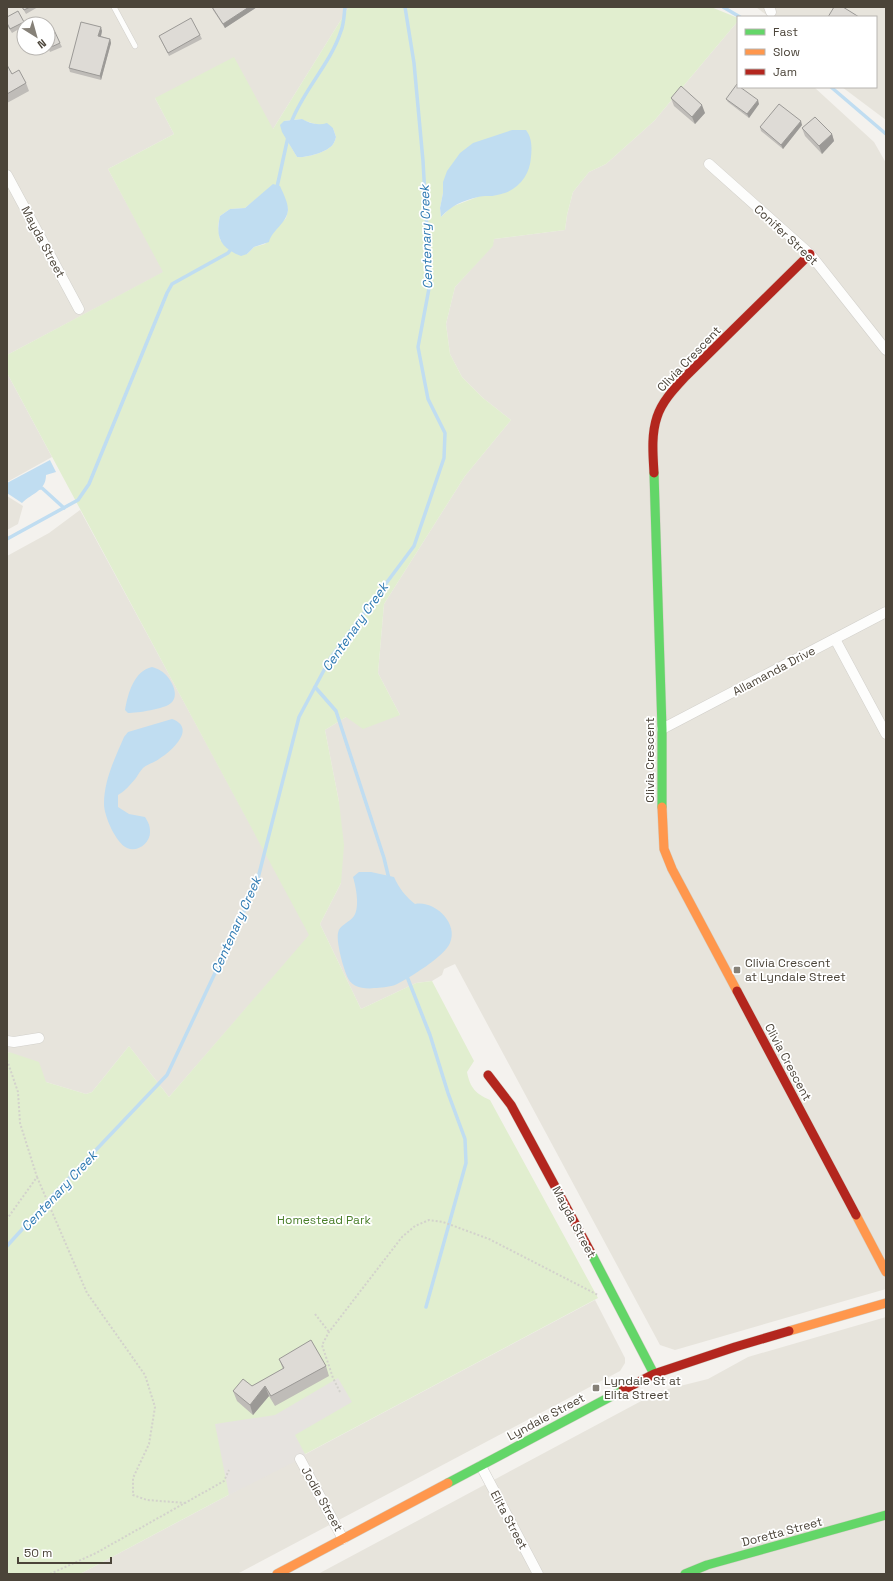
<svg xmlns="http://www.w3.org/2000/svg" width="893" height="1581" viewBox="0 0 893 1581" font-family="'Space Grotesk',sans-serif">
  <rect width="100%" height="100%" fill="#f4f2ee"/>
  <g fill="#e7e4dc" fill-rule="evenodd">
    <path d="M7,7H349L273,129L155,98L174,134L108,169L164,272L7,355ZM24,24H48V48H24Z"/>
    <path d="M756,7H886V120L842,87H876V17H769Z"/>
    <path d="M738,21V87H814L874,142L886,163V1289L675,1350L660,1345L455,964L444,969L442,975L432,981L416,983L361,1009L320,924L341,883L339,802L325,730L346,717L400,715L378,673L384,604L465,476L511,420L483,398L462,377L450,354L446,324L455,287L492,246L494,239L565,230L567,215L573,192L589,172L606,164L654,121Z"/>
    <path d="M7,373L52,457L7,482Z"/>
    <path d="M7,496L23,506L18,524L7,530Z"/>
    <path d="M80,510L310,935L169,1097L129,1046L92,1092L86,1094L46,1082L9,1052L7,1054V556L49,533Z"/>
    <path d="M595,1300L625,1358V1363L620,1371L237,1574H80Z"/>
    <path d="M886,1317V1574H318L660,1391L708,1379L748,1357Z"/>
  </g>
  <path fill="#e1eecf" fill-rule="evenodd" d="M349,7H711L738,18V21L654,121L606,164L589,172L573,192L567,215L565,230L494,239L493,246L455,287L446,324L450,354L462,377L483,398L511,420L465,476L384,604L378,673L400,715L363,729L346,717L325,730L339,802L344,845L341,883L320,924L361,1009L416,983L432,981L474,1061L467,1072C470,1088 476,1094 490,1100L598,1298L80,1574H7V1054L9,1052L39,1062L46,1082L86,1094L92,1092L129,1046L169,1097L309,935L7,373V355L163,272L108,169L174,134L155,98L234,57L273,129ZM301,119C311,124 322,125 333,128L336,137C335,141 333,146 329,148C323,153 305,158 297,157L290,145L284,121ZM443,193L497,195L480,196L451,207L441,217L440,208ZM262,194L286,202L288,210L286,218L278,226L265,244L254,247L247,254L220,240L218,226L220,216L230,209L245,208Z"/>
  <path fill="#e6e3df" d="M338,1378L352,1402L295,1435L306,1456L229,1495L215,1424L275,1415Z"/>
  <g fill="#c0ddf1">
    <path d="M302,119C309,123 318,126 327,123L333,128L336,137C335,141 333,146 329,148C323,153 305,158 297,157L282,132L280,125L284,121Z"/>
    <path d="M512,130H526C532,138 532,147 531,157C530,176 517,192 497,195C491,197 484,195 478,197C462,201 452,205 441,217L440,208L443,193V182L447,171L460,153L473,143Z"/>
    <path d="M273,184L280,186C283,193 288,202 288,210C287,223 272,230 269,242L254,247L247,254L241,256C221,248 215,238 220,216L230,209L245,208Z"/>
    <path d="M50,460L56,472L46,475C46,491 32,493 22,503L7,493V483Z"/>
    <path d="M152,667C155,668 159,669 161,671C170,676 181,695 171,703C165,709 137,713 128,713L125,710C128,693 134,671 152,667Z"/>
    <path d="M172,719C197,728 172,751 159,759C154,763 147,764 143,768C140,771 138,775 136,778C130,785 125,791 118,795V807L129,814L145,817C148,822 150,825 150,831C151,842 138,853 127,848C116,843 104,816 104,804C104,780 115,758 124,737L128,732Z"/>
    <path d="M359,872H371L394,877C399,888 405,896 415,904C434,900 459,923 450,943C445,956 408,979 395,985C389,987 380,988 374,988C369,989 360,988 356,986C354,985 350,982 349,980C344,972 336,942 338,933C339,925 349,923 354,916C360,907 356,887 353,877Z"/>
  </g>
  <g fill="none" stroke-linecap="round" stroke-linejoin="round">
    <g stroke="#c0ddf1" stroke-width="3.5">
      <path d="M723,7L740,17"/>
      <path d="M831,87L886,134"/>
      <path d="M291,123C303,90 330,65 341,31C344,24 344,15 345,7"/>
      <path d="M277,187L288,137"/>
      <path d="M38,488H42L64,508"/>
      <path d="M7,539L78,500L89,484L167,293L172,284L228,253L232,248"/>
      <path d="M315,687L336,711L384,858L389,879"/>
      <path d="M406,974L430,1035L448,1093L465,1139L466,1163L426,1307"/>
      <path d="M7,1246L56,1192L167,1075L256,886L299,717L331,657L414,546L444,458L445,433L428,399L418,347L430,283L423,161L414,63L405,7"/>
    </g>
    <g stroke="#d2d0cb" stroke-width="6">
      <path id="lane" d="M114,7L135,46"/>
    </g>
    <g stroke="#d2d0cb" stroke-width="11">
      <g id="street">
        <path d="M769,7L771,12"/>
        <path d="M709,164L810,254L886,350"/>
        <path d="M7,175L79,309"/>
        <path d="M835,639L886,734"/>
        <path d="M662,729L886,612"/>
        <path d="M7,1041L14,1042L39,1038"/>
        <path d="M300,1459L343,1539"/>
        <path d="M481,1466L538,1574"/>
      </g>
    </g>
    <g stroke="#d3cfc5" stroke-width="10">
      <g id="fast">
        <path d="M654,473L662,729V807"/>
        <path d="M591,1253L654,1374"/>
        <path d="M448,1483L623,1390"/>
        <path d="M685,1574L707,1565L886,1515"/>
      </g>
    </g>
    <g stroke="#d3cfc5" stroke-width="10">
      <g id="slow">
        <path d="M662,807L664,849L672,869L737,991"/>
        <path d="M856,1215L886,1272"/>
        <path d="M789,1331L886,1303"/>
        <path d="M277,1574L448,1483"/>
      </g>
    </g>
    <g stroke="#d3cfc5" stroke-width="10">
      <g id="jam">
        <path d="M654,473C653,455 651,435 657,417C662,401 675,388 686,376L810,254"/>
        <path d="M737,991L856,1215"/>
        <path d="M488,1075L511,1105L591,1253"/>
        <path d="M623,1390L654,1374L735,1347L789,1331"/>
      </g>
    </g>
    <g stroke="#d3d2cc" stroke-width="2" stroke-dasharray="2 2" stroke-linecap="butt">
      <path d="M7,1060L18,1092L20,1123L37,1177L7,1219"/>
      <path d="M37,1177L87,1293L145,1375L155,1407L149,1444L133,1478V1495L147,1500L186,1503"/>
      <path d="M315,1314L329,1332"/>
      <path d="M340,1392L333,1378L322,1345L329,1332L402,1237L415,1226L429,1220L443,1222L489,1239L598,1295"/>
      <path d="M50,1574L96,1553L224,1481L229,1470"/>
    </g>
    <use href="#lane" stroke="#fdfdfc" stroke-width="5"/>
    <use href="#street" stroke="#fdfdfc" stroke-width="10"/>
    <use href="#fast" stroke="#63d668" stroke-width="9"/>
    <use href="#slow" stroke="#ff974d" stroke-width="9"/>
    <use href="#jam" stroke="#b3261e" stroke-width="9"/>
  </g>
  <g fill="#bfbcb8">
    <path d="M22,7H38L26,14Z"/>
    <path d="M212,7H257L225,28L213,10Z"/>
    <path d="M7,17L24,22V26L12,33L7,25Z"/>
    <path d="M102,31L101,36L110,39L111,43L101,80L70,72L69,68Z"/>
    <path d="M48,33L60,43L62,47L50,52L48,47Z"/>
    <path d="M200,35L202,39L169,56L159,36Z"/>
    <path d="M7,65L12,74L26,83L29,91L7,103Z"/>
    <path d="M671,98L705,113L695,124L674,106Z"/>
    <path d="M726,99L759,104L749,118L728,102Z"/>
    <path d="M802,125L783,149L761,131L760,127Z"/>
    <path d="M802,128L832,134L834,141L822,154L805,136Z"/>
    <path d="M279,1359L326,1366L329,1376L275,1406L269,1396L253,1415L237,1401L233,1391L252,1386L283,1369Z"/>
  </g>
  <g fill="#9b9996">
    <path d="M249,7H257L225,28L223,24Z"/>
    <path d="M101,27L102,31L100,40L98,36Z"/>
    <path d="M110,39L111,43L101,80L100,76Z"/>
    <path d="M758,100L759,104L749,118L747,114Z"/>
    <path d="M702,105L705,113L695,124L692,117Z"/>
    <path d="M801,121L802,125L783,149L781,145Z"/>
    <path d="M832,134L834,141L822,154L819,146Z"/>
    <path d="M265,1386L269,1396L253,1415L250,1405Z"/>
  </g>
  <g fill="#dedbd6" stroke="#9b9996">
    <path d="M22,7H30L24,10Z"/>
    <path d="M212,7H249L223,24Z"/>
    <path d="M834,7H843L859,17H828Z"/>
    <path d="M18,11L24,22L10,29L7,23V17Z"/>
    <path d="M191,18L200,35L168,53L159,36Z"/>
    <path d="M81,22L101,27L98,36L110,39L100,76L69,68Z"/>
    <path d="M54,30L60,43L49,48L48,46V33Z"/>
    <path d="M7,65L12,74L19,70L26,83L7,94Z"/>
    <path d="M737,84L738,85V87H740L758,100L747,114L726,99Z"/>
    <path d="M681,86L702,105L692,117L671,98Z"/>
    <path d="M779,104L801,121L781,145L760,127Z"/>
    <path d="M815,117L832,134L819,146L802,128Z"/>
    <path d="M311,1340L326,1366L271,1396L265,1386L250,1405L233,1391L243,1379L252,1386L284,1368L279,1359Z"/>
  </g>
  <g fill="#868178" stroke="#fff" stroke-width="1.5">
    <rect x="733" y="966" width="8" height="8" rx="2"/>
    <rect x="592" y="1384" width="8" height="8" rx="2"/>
  </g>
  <g text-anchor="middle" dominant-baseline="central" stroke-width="3.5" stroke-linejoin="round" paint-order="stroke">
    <g font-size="12" fill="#4b4439" stroke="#fff">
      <text transform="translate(786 235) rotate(43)">Conifer Street</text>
      <text transform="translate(43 242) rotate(62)">Mayda Street</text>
      <text transform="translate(689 359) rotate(-46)">Clivia Crescent</text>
      <text transform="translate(774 671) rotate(-28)">Allamanda Drive</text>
      <text transform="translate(650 760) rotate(-90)">Clivia Crescent</text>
      <text transform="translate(788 1062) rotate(62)">Clivia Crescent</text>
      <text transform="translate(574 1222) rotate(62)">Mayda Street</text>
      <text transform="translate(546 1417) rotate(-28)">Lyndale Street</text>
      <text transform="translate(322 1499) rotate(61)">Jodie Street</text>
      <text transform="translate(509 1520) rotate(62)">Elita Street</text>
      <text transform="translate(782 1532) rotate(-15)">Doretta Street</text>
    </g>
    <g font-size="12" fill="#4b4439" stroke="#fff" text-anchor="start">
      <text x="745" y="963">Clivia Crescent<tspan x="745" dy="14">at Lyndale Street</tspan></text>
      <text x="604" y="1381">Lyndale St at<tspan x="604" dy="14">Elita Street</tspan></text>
    </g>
    <g font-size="12" fill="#4a7f2a" stroke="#fff">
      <text x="324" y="1220">Homestead Park</text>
    </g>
    <g font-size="13" font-style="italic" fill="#2e7ab2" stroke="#fff">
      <text transform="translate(426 237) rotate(-92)">Centenary Creek</text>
      <text transform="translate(355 627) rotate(-55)">Centenary Creek</text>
      <text transform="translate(236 925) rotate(-66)">Centenary Creek</text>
      <text transform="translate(59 1191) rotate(-47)">Centenary Creek</text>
    </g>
  </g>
  <rect width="893" height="1581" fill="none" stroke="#4b4439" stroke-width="16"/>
  <rect x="737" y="16" width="140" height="72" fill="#ffffff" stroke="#b7b4b0"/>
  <rect x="745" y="29" width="20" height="6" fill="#63d668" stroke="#b7b4b0"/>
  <text x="773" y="36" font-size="12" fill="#4b4439">Fast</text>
  <rect x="745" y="49" width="20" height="6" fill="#ff974d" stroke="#b7b4b0"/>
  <text x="773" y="56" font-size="12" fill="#4b4439">Slow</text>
  <rect x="745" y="69" width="20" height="6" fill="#b3261e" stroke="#b7b4b0"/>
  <text x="773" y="76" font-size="12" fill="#4b4439">Jam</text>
  <g transform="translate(36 36) rotate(143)"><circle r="19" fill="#ffffff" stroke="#b7b4b0"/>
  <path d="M0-3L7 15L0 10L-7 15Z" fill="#868178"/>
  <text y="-6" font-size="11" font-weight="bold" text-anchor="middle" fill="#4b4439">N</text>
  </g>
  <path d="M18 1557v6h93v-6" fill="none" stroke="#4b4439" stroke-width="2"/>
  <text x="24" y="1557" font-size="12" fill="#4b4439" stroke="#ffffff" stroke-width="3" paint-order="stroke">50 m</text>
</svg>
